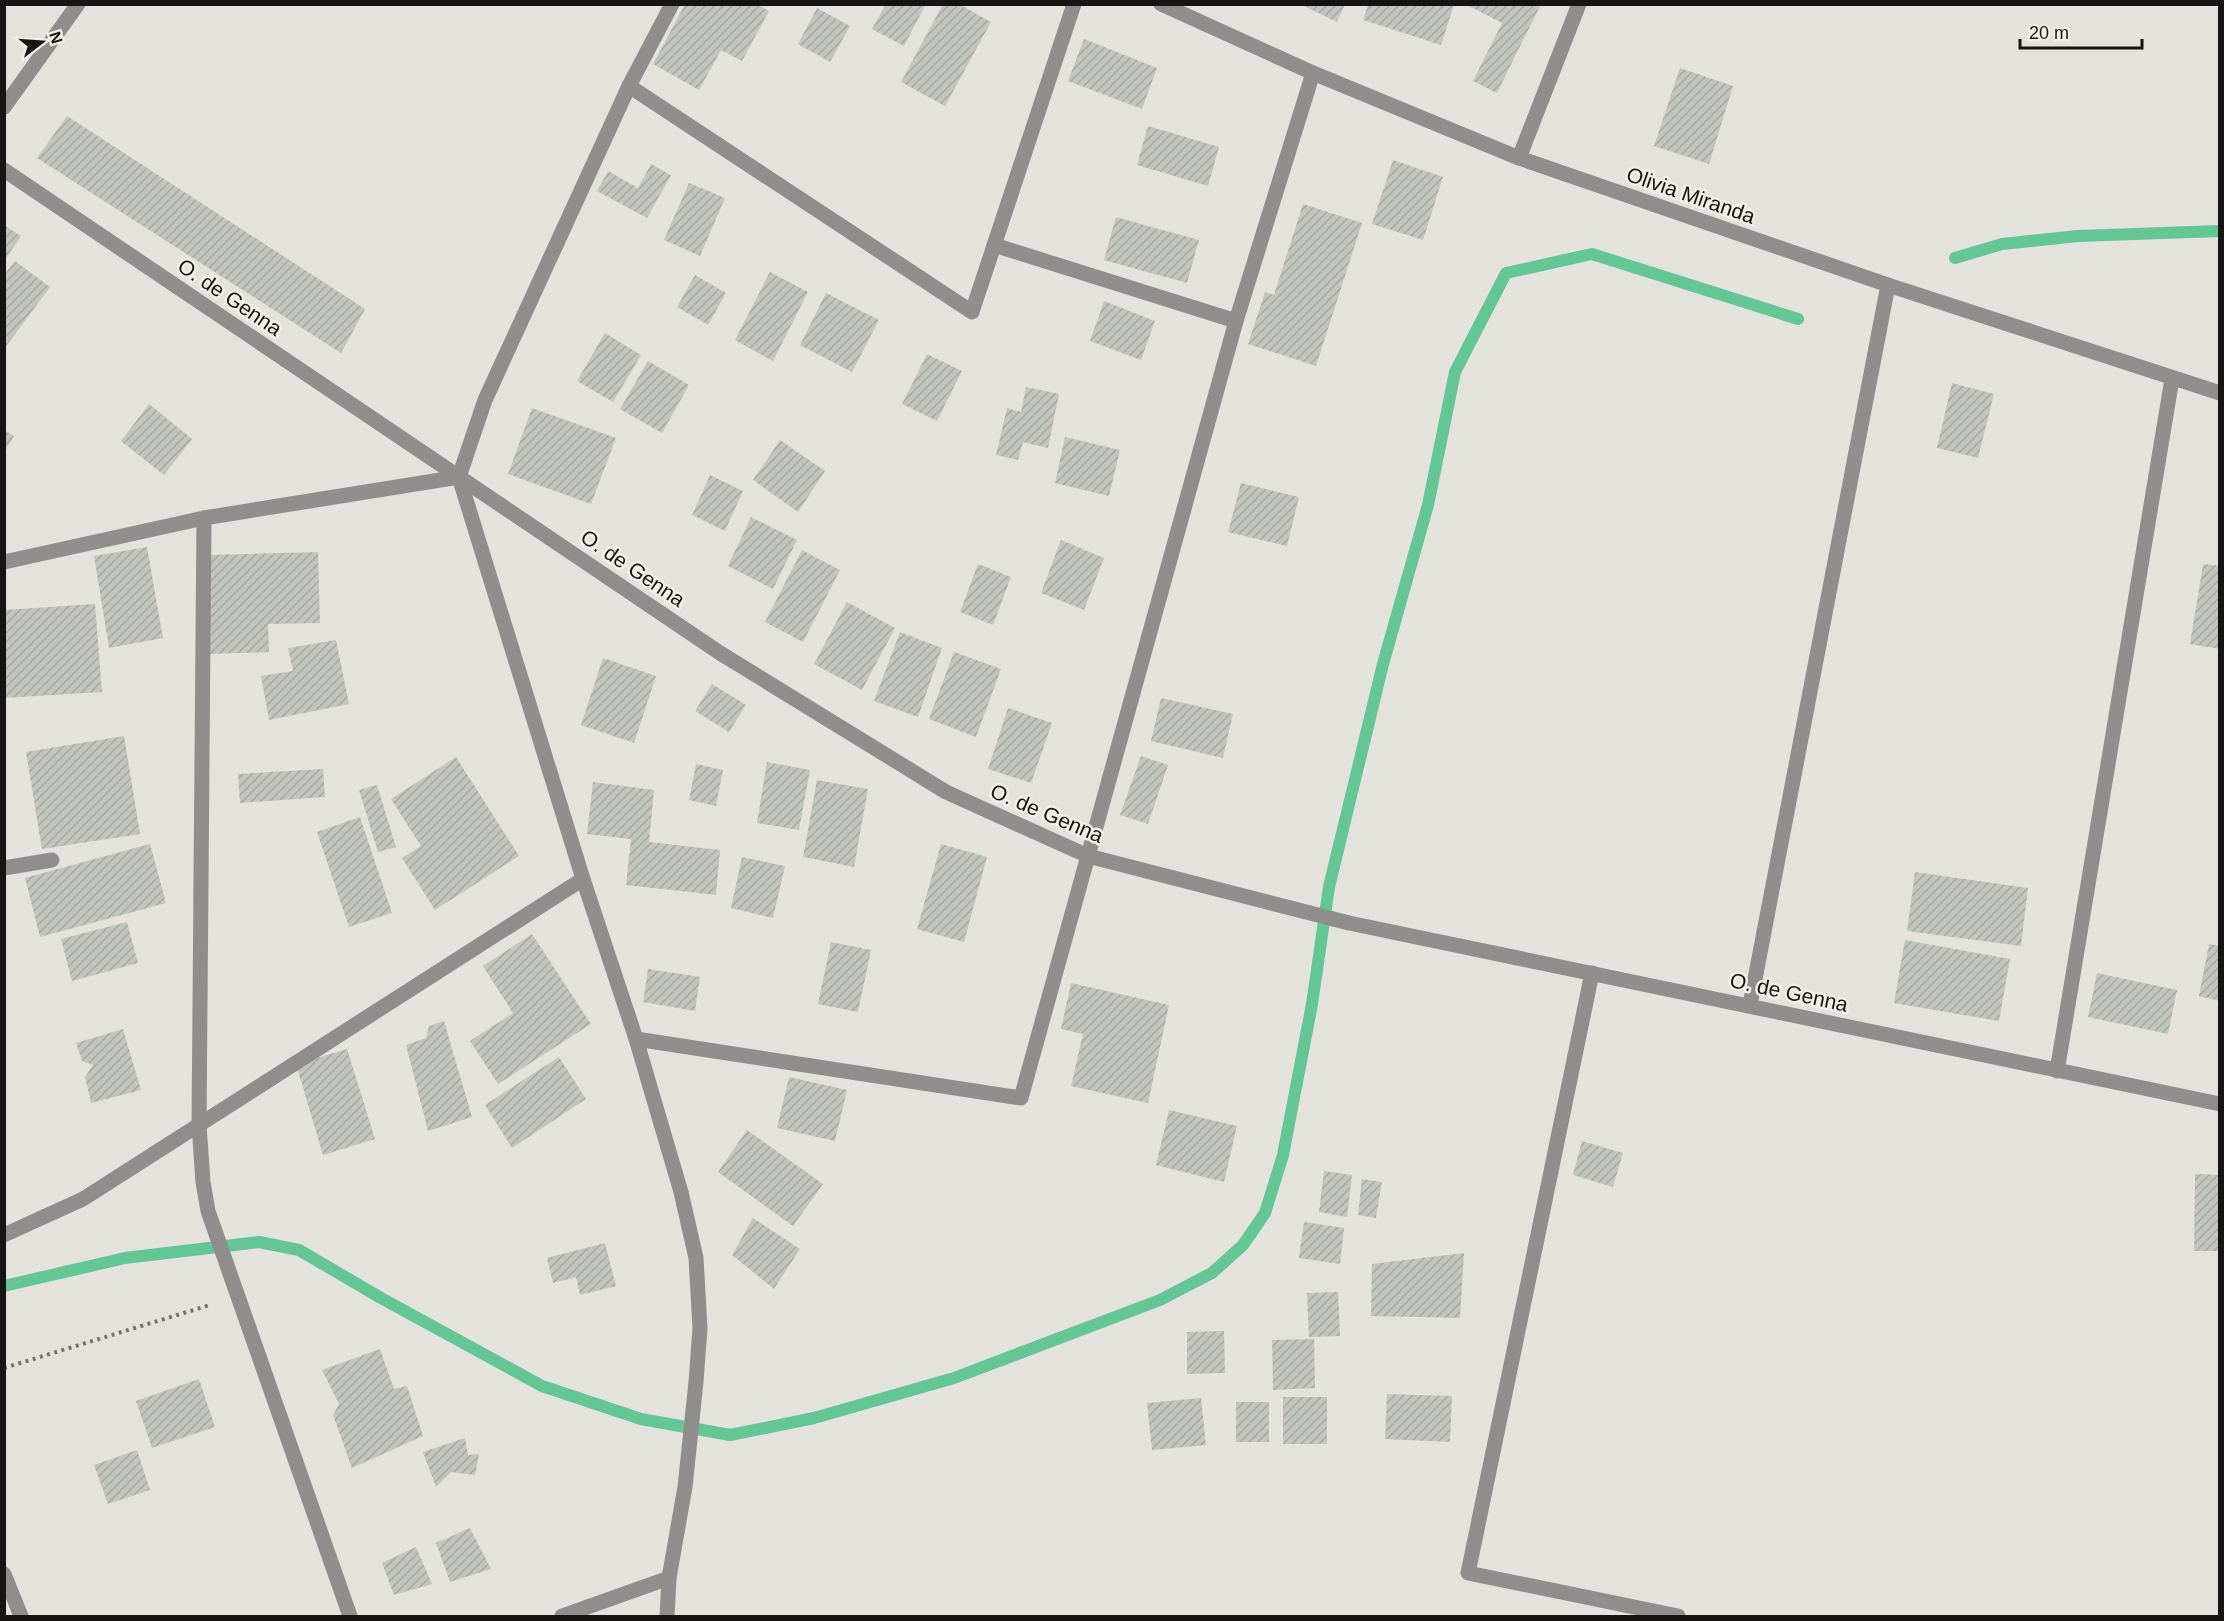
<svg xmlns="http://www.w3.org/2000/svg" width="2224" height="1621" viewBox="0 0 2224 1621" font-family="Helvetica,sans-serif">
  <defs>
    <pattern id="building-hatch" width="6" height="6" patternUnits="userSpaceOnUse" patternTransform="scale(1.5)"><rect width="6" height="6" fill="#c2c5bf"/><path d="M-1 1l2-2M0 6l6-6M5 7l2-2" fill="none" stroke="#a6a8a3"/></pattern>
  </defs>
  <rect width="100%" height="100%" fill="#e4e2dc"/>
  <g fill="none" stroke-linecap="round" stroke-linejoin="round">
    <g stroke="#64c595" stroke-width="12">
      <path d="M1955,258L2002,244L2078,236L2220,231"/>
      <path d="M4,1286L125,1258L259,1242L299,1250L381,1298L542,1386L641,1419L730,1435L814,1418L954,1378L1160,1300L1212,1273L1243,1245L1265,1213L1283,1155L1312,1004L1329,887L1383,664L1428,505L1455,372L1506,273L1592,254L1798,319"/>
    </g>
  </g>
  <g fill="url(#building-hatch)">
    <path d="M685,4H756L769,11L742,61L721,50L699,90L653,64Z"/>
    <path d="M886,4H926L904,46L872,29Z"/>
    <path d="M943,4H959L991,22L945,106L901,82Z"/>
    <path d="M1300,4H1345L1337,22Z"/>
    <path d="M1465,4H1541L1497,93L1473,81L1502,23Z"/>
    <path d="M1368,5H1454L1441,45L1363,20Z"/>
    <path d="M817,8L850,26L830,62L798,44Z"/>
    <path d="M1084,39L1157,68L1142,109L1068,81Z"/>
    <path d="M1680,68L1733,86L1709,164L1654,146Z"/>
    <path d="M67,116L365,309L341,353L37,158Z"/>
    <path d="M1148,126L1219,147L1208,186L1137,165Z"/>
    <path d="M1393,160L1443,177L1423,240L1372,224Z"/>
    <path d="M651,164L671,175L647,218L597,191L608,171L638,188Z"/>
    <path d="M689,183L725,198L700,256L664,240Z"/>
    <path d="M1303,204L1362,223L1316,366L1248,344L1265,292L1274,295Z"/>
    <path d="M1116,217L1199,240L1187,283L1104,260Z"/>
    <path d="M4,225L21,236L4,261Z"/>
    <path d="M15,261L50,287L4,349V275Z"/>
    <path d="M770,272L808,292L773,361L735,340Z"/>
    <path d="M695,275L726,293L708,325L677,307Z"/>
    <path d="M826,293L879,320L852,372L800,345Z"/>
    <path d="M1104,301L1155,321L1141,360L1090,341Z"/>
    <path d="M605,333L641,355L613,402L577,381Z"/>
    <path d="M927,354L962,371L937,421L902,404Z"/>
    <path d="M648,361L689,385L662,433L620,409Z"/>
    <path d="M1952,383L1994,394L1978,458L1937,448Z"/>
    <path d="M1026,387L1059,394L1048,448L1023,442L1018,460L996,455L1007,408L1021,412Z"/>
    <path d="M149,404L192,439L164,475L121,441Z"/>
    <path d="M532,408L616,438L591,504L508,474Z"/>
    <path d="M4,430L14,436L4,453Z"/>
    <path d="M1065,437L1120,450L1109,496L1055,483Z"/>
    <path d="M780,440L825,471L798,512L753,480Z"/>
    <path d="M710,475L743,491L725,531L692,515Z"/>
    <path d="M1241,483L1299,497L1287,546L1228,532Z"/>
    <path d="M751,517L797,540L773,589L728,566Z"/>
    <path d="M1061,540L1104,558L1084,610L1041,593Z"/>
    <path d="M147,547L163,638L109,648L94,556Z"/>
    <path d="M802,550L840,570L803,642L765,622Z"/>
    <path d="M318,552L320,623L268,624L269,652L208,654L205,555Z"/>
    <path d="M978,564L1011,577L993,625L960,612Z"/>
    <path d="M2203,564L2220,566V649L2190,644Z"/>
    <path d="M847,602L895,628L862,690L814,664Z"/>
    <path d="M95,604L102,692L4,698V610Z"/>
    <path d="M900,632L942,648L918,717L874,701Z"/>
    <path d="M336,640L349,704L269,720L261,676L293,671L288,648Z"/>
    <path d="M954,652L1001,669L976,737L929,719Z"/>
    <path d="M603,658L656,676L634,743L581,725Z"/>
    <path d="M712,684L746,705L729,732L695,711Z"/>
    <path d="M1161,698L1233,714L1223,758L1151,741Z"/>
    <path d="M1008,708L1052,723L1031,783L988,769Z"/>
    <path d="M124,736L140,834L42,849L26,752Z"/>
    <path d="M1141,756L1168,765L1148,824L1120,815Z"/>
    <path d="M456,757L519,856L435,910L402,858L421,846L391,799Z"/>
    <path d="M767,762L810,770L799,830L757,823Z"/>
    <path d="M696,764L723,770L716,806L689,800Z"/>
    <path d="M323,769L325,797L240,803L238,774Z"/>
    <path d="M817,780L868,789L854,867L803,857Z"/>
    <path d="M593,782L654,790L649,842L720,850L716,895L626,885L631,839L587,834Z"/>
    <path d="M377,785L396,847L378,852L359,790Z"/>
    <path d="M360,817L392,913L349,927L317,832Z"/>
    <path d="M150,844L166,903L40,937L25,878Z"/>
    <path d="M941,844L987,857L964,942L917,929Z"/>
    <path d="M742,857L785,866L773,918L731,908Z"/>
    <path d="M1915,872L2028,888L2021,946L1907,931Z"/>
    <path d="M127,922L138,963L72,981L61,939Z"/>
    <path d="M532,934L591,1024L498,1084L470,1041L513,1013L483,966Z"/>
    <path d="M1905,940L2010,959L1999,1021L1894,1003Z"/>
    <path d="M831,942L871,950L858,1012L818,1004Z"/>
    <path d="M2209,944L2220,946V1001L2199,996Z"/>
    <path d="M648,969L700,977L695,1011L643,1002Z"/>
    <path d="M2097,973L2177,990L2168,1034L2088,1017Z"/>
    <path d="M1071,983L1169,1005L1148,1103L1071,1086L1083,1034L1061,1029Z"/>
    <path d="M444,1021L472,1117L428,1131L406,1045L426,1038L429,1026Z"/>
    <path d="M123,1029L141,1090L91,1103L85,1077L93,1065L82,1061L76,1043Z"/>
    <path d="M347,1049L375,1139L323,1155L296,1064Z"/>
    <path d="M559,1057L586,1099L512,1148L485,1105Z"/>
    <path d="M789,1077L847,1090L835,1141L777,1128Z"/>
    <path d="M1169,1110L1237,1126L1224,1182L1156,1165Z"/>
    <path d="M747,1130L823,1184L793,1226L718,1172Z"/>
    <path d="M1582,1141L1623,1153L1613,1187L1573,1175Z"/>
    <path d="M1324,1171L1352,1175L1347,1217L1319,1212Z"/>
    <path d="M2195,1174L2220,1175V1251H2194Z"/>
    <path d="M1362,1179L1382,1182L1376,1218L1358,1215Z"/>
    <path d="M753,1218L800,1249L774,1289L732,1255Z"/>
    <path d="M1304,1222L1344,1228L1340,1264L1299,1258Z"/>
    <path d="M605,1243L616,1286L580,1295L576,1277L553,1283L547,1258Z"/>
    <path d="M1464,1253L1460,1318L1371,1316L1372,1264Z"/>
    <path d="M1338,1292L1340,1336L1309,1337L1307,1293Z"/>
    <path d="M1224,1331L1225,1373L1187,1374V1332Z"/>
    <path d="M1314,1339L1315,1388L1273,1390L1272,1340Z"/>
    <path d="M380,1349L394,1389L407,1386L423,1436L352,1468L333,1415L339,1404L322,1370Z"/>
    <path d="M199,1379L215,1427L152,1448L136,1401Z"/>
    <path d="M1387,1394L1452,1396L1450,1442L1385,1439Z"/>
    <rect x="1283" y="1397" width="44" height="47"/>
    <path d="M1201,1398L1206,1445L1152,1450L1147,1403Z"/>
    <rect x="1236" y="1402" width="33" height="40"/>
    <path d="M465,1438L468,1455L479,1454L475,1475L451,1472L436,1487L423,1452Z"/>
    <path d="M137,1450L150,1490L108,1504L94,1465Z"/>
    <path d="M470,1528L491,1569L450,1582L436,1543Z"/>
    <path d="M416,1547L432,1584L394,1595L382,1563Z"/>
  </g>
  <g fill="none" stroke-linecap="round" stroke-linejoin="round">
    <path stroke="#757470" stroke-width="4" stroke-dasharray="3 4.5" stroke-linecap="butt" d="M4,1368L210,1305"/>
    <g stroke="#908e8c" stroke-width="15">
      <path d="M1161,4L1313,73L1519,158L1888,285L2220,393"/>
      <path d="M629,86L972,312L1074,4"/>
      <path d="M4,107L78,4"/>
      <path d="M1519,158L1579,4"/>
      <path d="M4,170L720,653L946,792L1088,856L1349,923L2220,1104"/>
      <path d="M994,245L1236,321"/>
      <path d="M204,518L199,1125L203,1182L208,1211L350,1616"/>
      <path d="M4,562L204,518L459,477"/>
      <path d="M4,868L52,860"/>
      <path d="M1592,973L1468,1573L1678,1616"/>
      <path d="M1750,1005L1888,285"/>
      <path d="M636,1039L1021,1098L1236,321L1313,73"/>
      <path d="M2057,1071L2172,379"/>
      <path d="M4,1235L83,1199L583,879"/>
      <path d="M4,1574L21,1616"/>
      <path d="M562,1616L669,1578"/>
      <path d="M667,1616L669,1578L685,1487L696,1382L700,1328L696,1258L681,1192L636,1039L583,879L459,477L485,400L629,86L672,4"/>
    </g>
  </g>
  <g text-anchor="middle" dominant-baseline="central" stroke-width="5" stroke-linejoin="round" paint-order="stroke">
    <g font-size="21" fill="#161513" stroke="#f1efe9">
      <text transform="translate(1691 195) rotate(19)">Olivia Miranda</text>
      <text transform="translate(230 297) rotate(34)">O. de Genna</text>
      <text transform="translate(633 568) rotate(34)">O. de Genna</text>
      <text transform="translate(1047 813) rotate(23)">O. de Genna</text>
      <text transform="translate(1789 992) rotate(12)">O. de Genna</text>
    </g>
  </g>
  <rect width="2224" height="1621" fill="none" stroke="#161513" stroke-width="12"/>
  <g transform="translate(42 42) rotate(73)" stroke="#f1efe9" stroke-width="4.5" paint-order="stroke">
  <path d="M0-4.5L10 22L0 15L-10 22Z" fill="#161513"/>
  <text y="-9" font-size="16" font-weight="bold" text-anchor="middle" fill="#161513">N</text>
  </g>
  <path d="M2020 39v9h122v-9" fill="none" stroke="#161513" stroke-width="3"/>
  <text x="2029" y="39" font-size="18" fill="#161513" stroke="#f1efe9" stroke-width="4.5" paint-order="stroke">20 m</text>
</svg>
